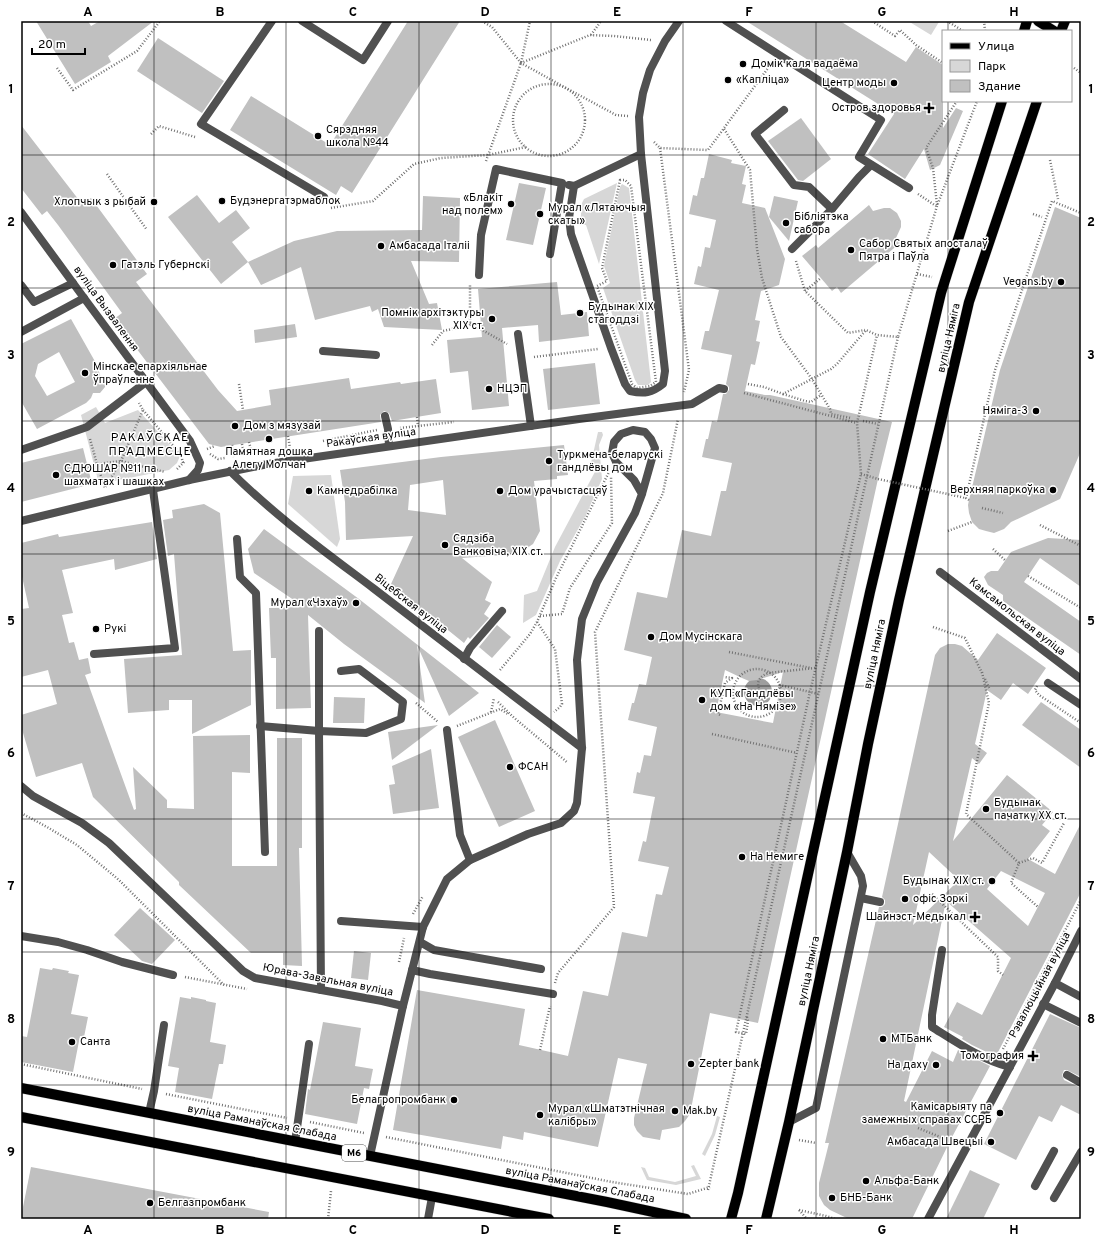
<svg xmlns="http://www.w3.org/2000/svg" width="1102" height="1240" viewBox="0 0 1102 1240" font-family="Overpass,sans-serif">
  <rect width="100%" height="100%" fill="#fff"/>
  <g fill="#d7d7d7">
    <path d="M908,21H938L939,22L931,35Z"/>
    <path d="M617,183L599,264L586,225H580L582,203L584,199Z"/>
    <path d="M622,184L629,188L651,382L648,385H638L635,380L603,288L610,283L604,266L620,187Z"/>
    <path d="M96,407L105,423L138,410L180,456L177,463L169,470L99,484L81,415Z"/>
    <path d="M598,432H602L603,435L599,445L602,479L586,515L560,561L536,615L523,623L524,595L537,591L555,547L597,468L591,463Z"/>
    <path d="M331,475L340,539L337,547L288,504L293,476Z"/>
    <path d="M717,1116L720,1117L715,1135L705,1156L702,1154L712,1134Z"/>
    <path d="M694,1165L701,1179L676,1185L647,1180L641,1167L645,1168L649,1177L675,1182L696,1176L691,1166Z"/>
  </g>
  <circle fill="#9e9e9e" cx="758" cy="692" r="14"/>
  <g fill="#c0c0c0" fill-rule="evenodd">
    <path d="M36,21H88L91,26L100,21H154L108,56L111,62L75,84Z"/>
    <path d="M408,21H460L352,193L341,186L336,195L230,130L251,96L330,145Z"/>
    <path d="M746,21H840L906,62L916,47L943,65V128L956,108L963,111L940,165L930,170L924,149L905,179L868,154L894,114Z"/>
    <path d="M158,38L224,81L202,113L137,71Z"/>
    <path d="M801,118L831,159L803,181L798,180L768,141Z"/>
    <path d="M21,125L82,204L91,198L147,274L136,282L218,390L237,411L271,405L269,390L349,378L351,389L400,382L401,384L436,379L441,413L392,421L389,413L384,411L380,415L381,422L221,447L209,444L114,319L122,313L58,225L47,211L42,215L21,188Z"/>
    <path d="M709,154L732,160L731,163L746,166L742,184L746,185L742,203L765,208L785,259L779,285L761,291L755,320L760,321L756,341L760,342L755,365L751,364L745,391L765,395H770L892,422L878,479L758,1023L710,1013L690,1114L685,1121L679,1127L662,1130L660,1140L643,1137L637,1131L634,1125V1118L647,1064L618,1058L598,1147L524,1132L523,1140L503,1136L501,1149L393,1130L417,990L525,1009L519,1045L568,1056L583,991L608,996L622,932L647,937L656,894L662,895L669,867L638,861L643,841L646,842L655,797L633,793L637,772L640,773L644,755L651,756L657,727L628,720L632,703H634L639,684L646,685L652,657L624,650L637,592L667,598L682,530L711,536L721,491H726L732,463L702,457L706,439H708L712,421L717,422L723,394H726L729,390V387L726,384L732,355L701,349L705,331H709L719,290L694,284L698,266L701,267L705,247L710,248L716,220L689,214L693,195L697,196L701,178H704ZM725,670L742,678L749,681L757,680L783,672L773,723L716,712Z"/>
    <path d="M519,183L546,188L533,245L506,240Z"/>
    <path d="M197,195L219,223L236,210L250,228L232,242L248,262L221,284L168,217Z"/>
    <path d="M423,196L460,198L459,262L411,261L429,304L437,303L442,330L384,327L378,309L372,312L370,306L315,320L301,267L261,285L248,262L294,241L337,231L422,230Z"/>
    <path d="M774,196L798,201L789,241L769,217Z"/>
    <path d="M869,205L873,211L884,208H890L897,213L901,221V227L896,238L900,243L841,293L837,287L832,291L802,256L816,245L818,248Z"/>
    <path d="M1055,207L1081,218V451L1060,499L1011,522L1004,529L994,533L986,531L979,529L972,522L969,513L968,505L969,500L1000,370Z"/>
    <path d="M557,282L561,315L587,312L589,336L539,342L538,325L502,328L509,406L472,410L468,371L450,373L447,340L482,337L478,289Z"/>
    <path d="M71,319L97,365L101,378L105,381V387L100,393H93L91,398L86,403L37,429L21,401V344ZM59,352L75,382L47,396L35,376L38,364Z"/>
    <path d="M295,324L297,337L255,343L254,330Z"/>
    <path d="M595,363L600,404L548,410L543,369Z"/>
    <path d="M564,445L568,475L557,476V479L534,481L540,531L533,544L527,548L516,550V554L462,558L492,582L485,600L491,603L484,614L489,618L470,639L468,637L464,643L391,584L413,536L346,540L345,502L340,470L441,457ZM443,480L446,515L408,510L410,485Z"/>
    <path d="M83,448L92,484L21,502V463Z"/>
    <path d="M204,504L220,513L233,651L251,650V705L192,734V700H169V710L128,713L124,659L182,655L174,554L168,556L163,520L173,518L172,510Z"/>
    <path d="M152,522L157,559L115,570L114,559L62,570L73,613L62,615L69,643L74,642L79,660L88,658L91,673L85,675L134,810L136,809L133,767L167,800V808L194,809L193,736L250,735V773L232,772V866H277V738H302V848H299L302,966L283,965V953H251L179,885V882L93,797L82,763L36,777L21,726V715L57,704L48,670L21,677V609L29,608L21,572V543L58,534L59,537Z"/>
    <path d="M264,529L359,599L479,693L449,716L417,645L425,703L344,644L308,615L311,708L276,709V658H271L269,608L304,607L254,573L248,549Z"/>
    <path d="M1048,538L1081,540V587L1040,558L1024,582L1081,622V655L1003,601V595L988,585L984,577L987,573L991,571H998L1011,552Z"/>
    <path d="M497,625L511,637L492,658L479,647Z"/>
    <path d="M997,633L1046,668L1028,694L1013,683L1001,700L987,690L975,744L987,753L979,764L972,758L953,841L1007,775L1053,812L1042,825L1050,831L1028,859L1055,874L1081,823V892L997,1054H996L995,1056L972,1045L962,1039L963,1037L944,1027L957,1002L982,1015L1011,958L946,901L904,1101L906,1102L932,1051L953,1062L958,1050L990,1066L951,1139L912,1219H849L830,1210L824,1205L819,1196V1183L829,1143H825L879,907H882L885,904V900L882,897L935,655L940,648L948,644H955L962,646L978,660ZM929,852L959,880L913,925ZM1001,871L1045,893L1028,926L987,889Z"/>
    <path d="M334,697L365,698L364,723H333Z"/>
    <path d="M1041,702L1081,730V768L1022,725Z"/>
    <path d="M495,720L535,811L499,827L458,737Z"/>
    <path d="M438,725L392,760L388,732Z"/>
    <path d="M431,749L439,808L393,814L389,785L395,784L392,766Z"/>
    <path d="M140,908L175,940L152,964L142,961L114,935Z"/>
    <path d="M354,951L371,953L368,980L351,978Z"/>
    <path d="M40,968L52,970L53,968L69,971L68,973L79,975L71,1014L88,1017L84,1037L80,1036L73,1072L21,1062V1036L27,1037Z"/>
    <path d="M180,997L191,999V997L206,1000V1001L216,1003L210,1042L226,1045L223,1064H219L212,1099L175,1092L179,1068L168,1066Z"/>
    <path d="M1050,1014L1081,1028V1077L1067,1070H1064L1062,1075L1064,1080L1081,1088V1115L1061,1105L1052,1122L1039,1116L1016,1160L984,1144Z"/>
    <path d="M323,1022L361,1028L355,1066L373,1069L369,1089L364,1088L357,1124L305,1114L308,1089L310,1090Z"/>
    <path d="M31,1167L269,1212L268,1219H33L21,1217Z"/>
    <path d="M970,1170L1000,1184L983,1219H946Z"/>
  </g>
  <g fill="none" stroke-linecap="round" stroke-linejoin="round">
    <g stroke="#dbdbdb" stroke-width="11">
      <g id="primary">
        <path d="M1038,21L1054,31"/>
        <path d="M1024,31L1027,21"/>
        <path d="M1061,31L1065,21"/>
        <path d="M21,1088L607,1202L686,1219"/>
        <path d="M21,1117L549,1219"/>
        <path d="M731,1219L738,1193L870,592L941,293L1002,101"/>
        <path d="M766,1219L789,1122L847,852L868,744L899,600L969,302L1037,101"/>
      </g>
    </g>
    <g stroke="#727272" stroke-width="2.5" stroke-dasharray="1 2" stroke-linecap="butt">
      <path d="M482,21L492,27L521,63"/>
      <path d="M872,21L895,36L900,30L916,45L943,63"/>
      <path d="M947,21L963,31"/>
      <path d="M984,21L985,31"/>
      <path d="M591,35L601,21"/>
      <path d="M57,68L73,90L137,51L160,21"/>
      <path d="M1074,68L1081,73"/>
      <circle cx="549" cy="120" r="36"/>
      <path d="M628,116L616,115L566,88L521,63L590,35L614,36L651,40"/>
      <path d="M724,129L750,170L757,249L762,278L781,337L812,379L830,409L831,414L851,418"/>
      <path d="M151,134L159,126L195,137"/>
      <path d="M654,142L660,148L708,150L771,64"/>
      <path d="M660,148L689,370L684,392"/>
      <path d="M1050,160L1058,199"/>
      <path d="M486,161L521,63L530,21"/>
      <path d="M107,174L147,230"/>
      <path d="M620,180H625L631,186L656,382L650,386L637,388L632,384L597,286L607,281L602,268Z"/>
      <path d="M918,194L936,206"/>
      <path d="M937,205L933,168L926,148L957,101"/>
      <path d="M331,208L373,201L414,164L441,158L488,155L526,147"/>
      <path d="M1033,214L1042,217"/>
      <path d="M796,261L805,291L848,333L865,330"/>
      <path d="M917,274L932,277"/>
      <path d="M805,291L821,278"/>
      <path d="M470,323L507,344"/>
      <path d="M432,345L443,331L470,325V284"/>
      <path d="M534,357L598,349"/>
      <path d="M239,384L243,410"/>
      <path d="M748,384L764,387L783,394L831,369L837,364L866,330L877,335L898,337L937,206L977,101"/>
      <path d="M744,393L857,423"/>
      <path d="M783,394L805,401L811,402L821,395"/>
      <path d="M143,410L181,455L183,463"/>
      <path d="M417,417L418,426"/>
      <path d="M863,421L878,424"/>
      <path d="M400,428L454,422"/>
      <path d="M288,436L290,448"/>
      <path d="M90,439L97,464L121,461L165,472"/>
      <path d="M323,441L377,430"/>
      <path d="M249,442L252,454"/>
      <path d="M242,444L244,455"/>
      <path d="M232,445L234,457"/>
      <path d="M207,449L215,446"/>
      <path d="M210,454L218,459L225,458"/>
      <path d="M88,467L97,464L105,488L121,461L143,410L139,403"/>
      <path d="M177,469L185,461"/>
      <path d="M861,474L878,479"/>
      <path d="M969,500L966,498L995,370L1052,201L1081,213"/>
      <path d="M982,508L1003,513"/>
      <path d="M1040,525L1081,546"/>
      <path d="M948,531L972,522"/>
      <path d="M993,549L1006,561"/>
      <path d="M1028,576L1081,608"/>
      <path d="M540,616L562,614L570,588L612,523L611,476"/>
      <path d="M537,622L555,649L562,704L560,707L554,712"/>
      <path d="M933,627L965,638L982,673"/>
      <path d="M729,652L811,668"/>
      <path d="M815,668L768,673C742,684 775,710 780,685L819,694"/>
      <circle cx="757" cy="693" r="24"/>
      <path d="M500,670L530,634L537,622L556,578L609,472"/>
      <path d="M982,672L989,703L966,814L1019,863L1011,883L1038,907"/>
      <path d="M985,679L990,690"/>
      <path d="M1037,686L1035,690L1039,695L1081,723"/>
      <path d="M498,702L512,716L568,763"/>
      <path d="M416,703L438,722"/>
      <path d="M491,712L494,698"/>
      <path d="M720,715L718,714L725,683L732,678L724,677"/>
      <path d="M457,726L500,709L508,714"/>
      <path d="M712,734L797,753"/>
      <path d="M21,813L47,827L77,845L119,880L224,985"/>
      <path d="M1019,863L1033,858L1042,863L1064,823"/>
      <path d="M932,894L998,957V971L1003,975"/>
      <path d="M413,914L423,896"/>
      <path d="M399,962L404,938"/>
      <path d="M185,977L247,989"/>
      <path d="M555,983L558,973L614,907L595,632L663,493L678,419"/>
      <path d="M747,1017L748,1021L746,1034L736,1032L810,692L861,474L857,423L877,335"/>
      <path d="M1003,1049L1081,900"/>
      <path d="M540,1050L550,1006"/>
      <path d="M21,1064L142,1089"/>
      <path d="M166,1094L287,1118"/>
      <path d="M310,1122L364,1133"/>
      <path d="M918,1128L955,1143"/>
      <path d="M386,1137L612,1182L688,1194L710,1187"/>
      <path d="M799,1140L816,1143"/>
      <path d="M708,1190L898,337"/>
      <path d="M799,1210L826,1216L835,1219"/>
      <path d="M799,1210L807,1219"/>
      <path d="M328,1219L331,1191"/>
    </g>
    <g stroke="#505050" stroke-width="8">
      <path d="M272,21L201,124L324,197"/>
      <path d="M302,21L363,60L388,21"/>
      <path d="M726,21L881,120L859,157L909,188"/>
      <path d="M784,110L755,134L794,185L809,187L832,209"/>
      <path d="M569,185L574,186L641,154"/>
      <path d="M574,186L569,218L571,234L611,348L625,384L630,391C644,394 652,393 663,384L665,371L641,154L639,117L643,93L650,70L665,41L679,21"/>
      <path d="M792,249L832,209L859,177L871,165"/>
      <path d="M479,275L481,235L496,169L562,183L550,254"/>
      <path d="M21,285L34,302L73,283"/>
      <path d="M21,332L84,298"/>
      <path d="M518,334L531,426"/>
      <path d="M323,351L376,355"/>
      <path d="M385,416L388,429L389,446"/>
      <path d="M21,450L87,427L146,382"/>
      <path d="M237,539L240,577L256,593L265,852"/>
      <path d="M94,654L175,648L153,490"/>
      <path d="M464,659L470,648L502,611"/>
      <path d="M1048,683L1081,705"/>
      <path d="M260,726L319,731V631"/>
      <path d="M447,730L460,835L470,860"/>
      <path d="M861,898L880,902"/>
      <path d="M341,921L423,927"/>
      <path d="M21,936L58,942L87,950L122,962L173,975"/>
      <path d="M420,942L434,950L541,969"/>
      <path d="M942,950L932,1015V1027C956,1042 982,1060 1010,1067"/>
      <path d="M412,970L430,974L553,994"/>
      <path d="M1055,983L1081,997"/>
      <path d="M321,990L319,731L366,733L401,719L403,702L359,669L341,671"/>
      <path d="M1043,1004L1081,1023"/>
      <path d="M403,1006L423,927L447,879L470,860L528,834L561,823L574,811L577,803L582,748L577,660L582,619L597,582L635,513L642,494L655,448L651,439L645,432L633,430L621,434L614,442L612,453L616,462L634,480L642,494"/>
      <path d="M1067,1075L1081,1083"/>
      <path d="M149,1113L154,1091L164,1025"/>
      <path d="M789,1122L816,1108L863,886L861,876L847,852"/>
      <path d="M295,1142L309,1044"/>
      <path d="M1035,1186L1054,1151"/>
      <path d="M1054,1198L1081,1152"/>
      <path d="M428,1219L432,1197"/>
      <path d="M928,1219L1055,983L1081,931"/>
    </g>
    <g stroke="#505050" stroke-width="8">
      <path d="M21,212L84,298L190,441L200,463L198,470L189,480"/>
      <path d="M230,471C274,515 324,551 373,588C443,642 512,695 582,748"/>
      <path d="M21,521L189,480L268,464L579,419L692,404L719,388L724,389"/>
      <path d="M940,572L1081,679"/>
      <path d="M21,786L33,796L82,823L109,843L243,971L255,978L382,1001L403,1006L370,1156"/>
    </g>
    <use href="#primary" stroke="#000" stroke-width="10"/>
    <path stroke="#727272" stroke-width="2.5" stroke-dasharray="1 2" stroke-linecap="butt" d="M878,479L966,498"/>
  </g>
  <path fill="none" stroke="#000" stroke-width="1" stroke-opacity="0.55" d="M154,21V1219M286,21V1219M419,21V1219M551,21V1219M683,21V1219M816,21V1219M948,21V31M948,101V1219M21,155H1081M21,288H1081M21,421H1081M21,554H1081M21,686H1081M21,819H1081M21,952H1081M21,1085H1081"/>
  <g fill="#000" stroke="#fff" stroke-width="1.5">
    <circle cx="743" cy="64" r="4"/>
    <circle cx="728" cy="80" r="4"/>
    <circle cx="894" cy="83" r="4"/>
    <path d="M927 102h4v4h4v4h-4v4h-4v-4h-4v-4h4z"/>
    <circle cx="318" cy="136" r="4"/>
    <circle cx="222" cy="201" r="4"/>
    <circle cx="154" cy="202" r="4"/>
    <circle cx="511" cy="204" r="4"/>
    <circle cx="540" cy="214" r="4"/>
    <circle cx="786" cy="223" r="4"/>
    <circle cx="381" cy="246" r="4"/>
    <circle cx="851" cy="250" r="4"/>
    <circle cx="113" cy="265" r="4"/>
    <circle cx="1061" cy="282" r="4"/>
    <circle cx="580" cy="313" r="4"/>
    <circle cx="492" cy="319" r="4"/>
    <circle cx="85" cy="373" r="4"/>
    <circle cx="489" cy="389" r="4"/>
    <circle cx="1036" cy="411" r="4"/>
    <circle cx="235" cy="426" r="4"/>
    <circle cx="269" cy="439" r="4"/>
    <circle cx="549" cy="461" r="4"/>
    <circle cx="56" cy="475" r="4"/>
    <circle cx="1053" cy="490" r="4"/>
    <circle cx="309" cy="491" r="4"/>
    <circle cx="500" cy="491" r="4"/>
    <circle cx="445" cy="545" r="4"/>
    <circle cx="356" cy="603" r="4"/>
    <circle cx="96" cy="629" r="4"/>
    <circle cx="651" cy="637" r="4"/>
    <circle cx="702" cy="700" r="4"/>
    <circle cx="510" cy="767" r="4"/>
    <circle cx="986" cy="809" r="4"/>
    <circle cx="742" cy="857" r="4"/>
    <circle cx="992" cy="881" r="4"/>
    <circle cx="905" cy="899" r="4"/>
    <path d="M973 911h4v4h4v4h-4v4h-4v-4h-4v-4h4z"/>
    <circle cx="883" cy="1039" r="4"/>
    <circle cx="72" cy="1042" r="4"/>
    <path d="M1031 1050h4v4h4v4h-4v4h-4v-4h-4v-4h4z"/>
    <circle cx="691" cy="1064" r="4"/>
    <circle cx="936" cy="1065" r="4"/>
    <circle cx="454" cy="1100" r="4"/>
    <circle cx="675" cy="1111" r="4"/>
    <circle cx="1000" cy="1113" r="4"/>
    <circle cx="540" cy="1115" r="4"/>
    <circle cx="991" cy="1142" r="4"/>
    <circle cx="866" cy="1181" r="4"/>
    <circle cx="832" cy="1198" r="4"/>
    <circle cx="150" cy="1203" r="4"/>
  </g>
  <g text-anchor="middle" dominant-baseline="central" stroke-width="3" stroke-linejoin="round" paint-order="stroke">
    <rect fill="#fff" stroke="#4c4c4c" stroke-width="1" x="342" y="1145" width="24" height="16" rx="3"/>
    <g font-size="10" font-weight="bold" fill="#000">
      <text x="354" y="1153">М6</text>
    </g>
    <g font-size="11" fill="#000" stroke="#fff" text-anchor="start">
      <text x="751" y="64">Домік каля вадаёма</text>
      <text x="736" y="80">«Капліца»</text>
      <text x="886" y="83" text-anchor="end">Центр моды</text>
      <text x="921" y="108" text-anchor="end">Остров здоровья</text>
      <text x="326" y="130">Сярэдняя<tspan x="326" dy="13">школа №44</tspan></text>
      <text x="503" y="198" text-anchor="end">«Блакіт<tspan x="503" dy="13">над полем»</tspan></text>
      <text x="230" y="201">Будэнергатэрмаблок</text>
      <text x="146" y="202" text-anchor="end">Хлопчык з рыбай</text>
      <text x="548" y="208">Мурал «Лятаючыя<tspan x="548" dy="13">скаты»</tspan></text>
      <text x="794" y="217">Бібліятэка<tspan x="794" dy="13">сабора</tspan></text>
      <text x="859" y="244">Сабор Святых апосталаў<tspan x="859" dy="13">Пятра і Паўла</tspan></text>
      <text x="389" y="246">Амбасада Італіі</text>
      <text x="121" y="265">Гатэль Губернскі</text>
      <text x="1053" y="282" text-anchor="end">Vegans.by</text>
      <text x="588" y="307">Будынак XIX<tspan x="588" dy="13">стагоддзі</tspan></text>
      <text x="484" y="313" text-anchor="end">Помнік архітэктуры<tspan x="484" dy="13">ХІХ ст.</tspan></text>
      <text x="93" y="367">Мінскае епархіяльнае<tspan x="93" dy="13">ўпраўленне</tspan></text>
      <text x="497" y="389">НЦЭП</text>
      <text x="1028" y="411" text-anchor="end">Няміга-3</text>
      <text x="243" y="426">Дом з мязузай</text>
      <text x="269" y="452" text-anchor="middle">Памятная дошка<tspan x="269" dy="13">Алегу Молчан</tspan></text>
      <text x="557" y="455">Туркмена-беларускі<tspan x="557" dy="13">гандлёвы дом</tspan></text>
      <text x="64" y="469">СДЮШАР №11 па<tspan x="64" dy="13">шахматах і шашках</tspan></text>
      <text x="1045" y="490" text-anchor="end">Верхняя паркоўка</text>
      <text x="317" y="491">Камнедрабілка</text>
      <text x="508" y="491">Дом урачыстасцяў</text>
      <text x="453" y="539">Сядзіба<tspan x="453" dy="13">Ванковіча, XIX ст.</tspan></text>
      <text x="348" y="603" text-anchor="end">Мурал «Чэхаў»</text>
      <text x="104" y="629">Рукі</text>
      <text x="659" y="637">Дом Мусінскага</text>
      <text x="710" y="694">КУП «Гандлёвы<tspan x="710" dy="13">дом «На Нямізе»</tspan></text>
      <text x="518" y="767">ФСАН</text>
      <text x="994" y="803">Будынак<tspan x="994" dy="13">пачатку XX ст.</tspan></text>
      <text x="750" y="857">На Немиге</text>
      <text x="984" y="881" text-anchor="end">Будынак XIX ст.</text>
      <text x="913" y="899">офіс Зоркі</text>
      <text x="966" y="917" text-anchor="end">Шайнэст-Медыкал</text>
      <text x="891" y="1039">МТБанк</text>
      <text x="80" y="1042">Санта</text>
      <text x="1024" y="1056" text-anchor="end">Томография</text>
      <text x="699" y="1064">Zepter bank</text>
      <text x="928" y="1065" text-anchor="end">На даху</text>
      <text x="446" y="1100" text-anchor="end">Белагропромбанк</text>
      <text x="992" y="1107" text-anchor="end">Камісарыяту па<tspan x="992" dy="13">замежных справах ССРБ</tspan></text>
      <text x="548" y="1109">Мурал «Шматэтнічная<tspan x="548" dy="13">калібры»</tspan></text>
      <text x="683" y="1111">Mak.by</text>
      <text x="983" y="1142" text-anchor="end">Амбасада Швецыі</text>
      <text x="874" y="1181">Альфа-Банк</text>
      <text x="840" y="1198">БНБ-Банк</text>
      <text x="158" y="1203">Белгазпромбанк</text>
    </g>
    <g font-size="11" fill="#000" stroke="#fff">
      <text transform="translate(106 309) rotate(54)">вуліца Вызвалення</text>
      <text transform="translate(949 338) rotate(-77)">вуліца Няміга</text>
      <text transform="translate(371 438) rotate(-8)">Ракаўская вуліца</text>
      <text transform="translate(411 604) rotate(38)">Віцебская вуліца</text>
      <text transform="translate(1017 617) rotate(38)">Камсамольская вуліца</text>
      <text transform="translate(875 654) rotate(-78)">вуліца Няміга</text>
      <text transform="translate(809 971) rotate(-78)">вуліца Няміга</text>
      <text transform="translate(328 980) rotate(11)">Юрава-Завальная вуліца</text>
      <text transform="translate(1040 985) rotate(-62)">Рэвалюцыйная вуліца</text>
      <text transform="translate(262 1123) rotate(11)">вуліца Раманаўская Слабада</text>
      <text transform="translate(580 1185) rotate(11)">вуліца Раманаўская Слабада</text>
    </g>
    <g font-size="12" letter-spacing="1" fill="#000" stroke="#fff">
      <text x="150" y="438">РАКАЎСКАЕ<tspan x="150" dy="14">ПРАДМЕСЦЕ</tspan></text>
    </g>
  </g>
  <rect width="1102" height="1240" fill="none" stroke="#ffffff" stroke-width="44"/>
  <rect x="942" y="30" width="130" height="72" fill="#ffffff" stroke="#999999"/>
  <rect x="950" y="43" width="20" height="6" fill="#000000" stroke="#999999"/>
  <text x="978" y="50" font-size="12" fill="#000000">Улица</text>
  <rect x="950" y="60" width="20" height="12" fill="#d7d7d7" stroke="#999999"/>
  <text x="978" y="70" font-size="12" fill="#000000">Парк</text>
  <rect x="950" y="80" width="20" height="12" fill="#c0c0c0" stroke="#999999"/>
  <text x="978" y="90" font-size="12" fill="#000000">Здание</text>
  <path d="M32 48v6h53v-6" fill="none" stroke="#000000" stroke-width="2"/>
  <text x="38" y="48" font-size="12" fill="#000000" stroke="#ffffff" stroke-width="3" paint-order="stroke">20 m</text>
  <rect x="22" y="22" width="1058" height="1196" fill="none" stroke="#000" stroke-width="1.5"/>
  <g font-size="13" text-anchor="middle" font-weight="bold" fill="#000">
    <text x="88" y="16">A</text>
    <text x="220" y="16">B</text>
    <text x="353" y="16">C</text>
    <text x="485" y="16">D</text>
    <text x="617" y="16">E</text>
    <text x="749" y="16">F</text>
    <text x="882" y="16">G</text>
    <text x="1014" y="16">H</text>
    <text x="11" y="93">1</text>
    <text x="1091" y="93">1</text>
    <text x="11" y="226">2</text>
    <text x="1091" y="226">2</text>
    <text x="11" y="359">3</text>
    <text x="1091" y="359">3</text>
    <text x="11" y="492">4</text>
    <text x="1091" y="492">4</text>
    <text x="11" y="625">5</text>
    <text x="1091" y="625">5</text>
    <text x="11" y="757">6</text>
    <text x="1091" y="757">6</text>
    <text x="11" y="890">7</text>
    <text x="1091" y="890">7</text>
    <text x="11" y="1023">8</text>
    <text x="1091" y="1023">8</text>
    <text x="11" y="1156">9</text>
    <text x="1091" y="1156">9</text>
    <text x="88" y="1234">A</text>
    <text x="220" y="1234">B</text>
    <text x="353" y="1234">C</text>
    <text x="485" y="1234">D</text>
    <text x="617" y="1234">E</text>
    <text x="749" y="1234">F</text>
    <text x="882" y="1234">G</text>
    <text x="1014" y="1234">H</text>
  </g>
</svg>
